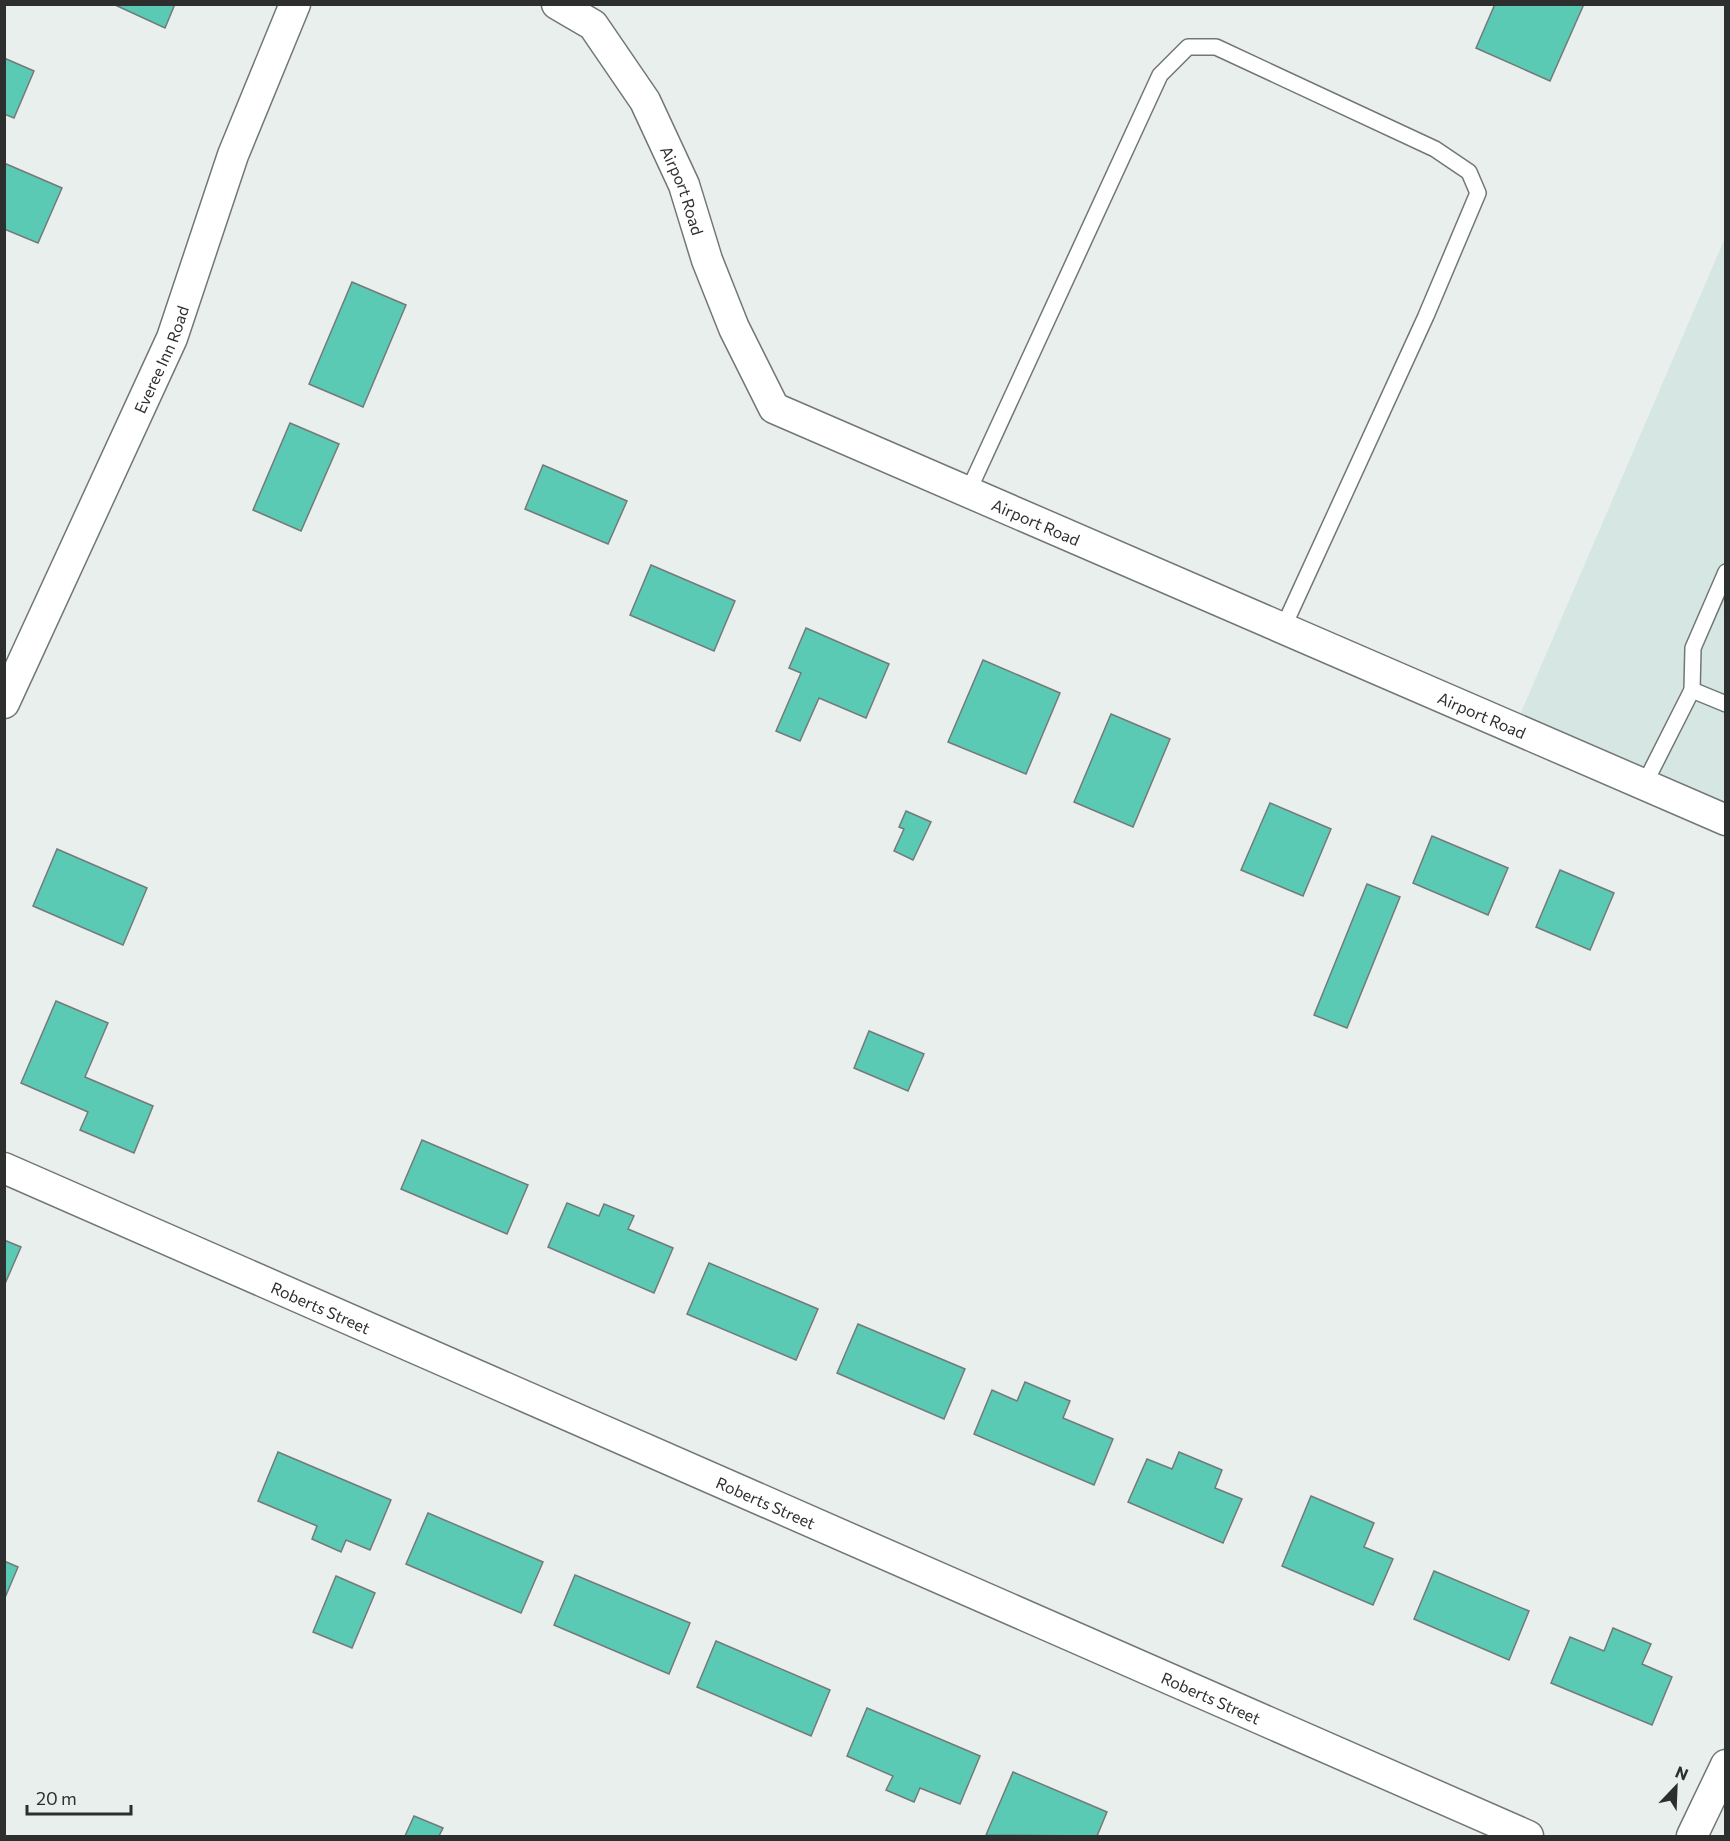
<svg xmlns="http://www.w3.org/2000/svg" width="1730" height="1841" viewBox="0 0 1730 1841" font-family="Commissioner,sans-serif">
  <rect width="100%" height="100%" fill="#e8efed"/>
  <path fill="#d6e6e2" d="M1725,238V829L1510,738Z"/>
  <g fill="#5acab4" stroke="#747a79" stroke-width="1.5">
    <path d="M113,4H175L165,28Z"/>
    <path d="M1495,4H1584L1550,81L1476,48Z"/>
    <path d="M4,58L34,71L14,118L4,114Z"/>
    <path d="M4,163L62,188L38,243L4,229Z"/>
    <path d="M352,282L406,305L363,407L309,384Z"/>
    <path d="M290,423L339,444L301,531L253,510Z"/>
    <path d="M543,465L627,501L608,544L525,509Z"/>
    <path d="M651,565L735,601L714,651L630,615Z"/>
    <path d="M806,628L889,664L866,718L819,698L800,741L776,731L801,673L789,668Z"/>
    <path d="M983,660L1060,693L1026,774L948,742Z"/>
    <path d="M1111,714L1170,739L1133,827L1074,802Z"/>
    <path d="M1270,803L1331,829L1303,896L1241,870Z"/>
    <path d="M906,811L931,822L913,860L894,851L904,829L899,827Z"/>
    <path d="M1432,836L1508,868L1488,915L1413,883Z"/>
    <path d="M57,849L147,888L123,945L33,906Z"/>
    <path d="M1560,870L1614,893L1590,950L1536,927Z"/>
    <path d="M1367,884L1400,897L1347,1028L1314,1015Z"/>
    <path d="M56,1001L108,1023L85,1077L153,1106L134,1153L80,1130L88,1112L21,1083Z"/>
    <path d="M869,1031L924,1054L908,1091L854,1068Z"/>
    <path d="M422,1140L528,1185L507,1234L401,1189Z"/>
    <path d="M567,1203L599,1216L604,1204L634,1216L628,1229L673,1248L654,1293L548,1247Z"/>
    <path d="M4,1240L21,1247L4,1286Z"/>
    <path d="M709,1263L818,1309L796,1360L687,1314Z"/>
    <path d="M858,1324L965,1369L944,1419L837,1373Z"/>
    <path d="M1025,1382L1070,1401L1063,1418L1113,1439L1094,1485L974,1434L992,1390L1017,1401Z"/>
    <path d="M278,1452L391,1500L370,1550L346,1540L341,1552L312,1539L317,1526L258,1501Z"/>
    <path d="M1179,1452L1222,1470L1215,1488L1242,1499L1223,1543L1128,1502L1147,1459L1172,1469Z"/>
    <path d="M1311,1496L1374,1523L1364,1547L1393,1559L1373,1605L1282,1566Z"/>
    <path d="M428,1513L543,1562L521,1613L406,1564Z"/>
    <path d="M4,1561L18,1567L4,1600Z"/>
    <path d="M1434,1571L1529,1611L1509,1660L1414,1619Z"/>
    <path d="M575,1575L690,1623L669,1674L554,1625Z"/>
    <path d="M336,1576L375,1593L352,1648L313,1632Z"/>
    <path d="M1613,1628L1651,1644L1642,1664L1672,1677L1652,1725L1551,1683L1570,1637L1604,1651Z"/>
    <path d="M716,1641L830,1690L811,1736L697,1687Z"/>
    <path d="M867,1708L980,1756L960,1804L920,1788L914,1802L886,1790L893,1776L847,1756Z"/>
    <path d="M1013,1772L1107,1812L1097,1836L986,1835Z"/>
    <path d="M414,1816L443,1828L439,1836H405Z"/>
  </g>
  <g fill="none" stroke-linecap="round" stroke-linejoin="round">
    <g stroke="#717775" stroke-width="18">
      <g id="service">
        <path d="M968,492L1160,75L1188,47H1216L1435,149L1469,172L1478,193L1426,316L1283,628"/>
        <path d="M1692,690L1693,648L1726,572"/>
        <path d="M1644,785L1692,690L1726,704"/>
      </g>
    </g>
    <g stroke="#717775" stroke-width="33">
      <g id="minor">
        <path id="s1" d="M557,4L593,25L645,101L684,185L707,260L734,328L774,408L1726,820"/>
        <path id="s2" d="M4,703L172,338L233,155L295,4"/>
        <path id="s3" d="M4,1168L1528,1836"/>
        <path d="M1692,1836L1726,1765"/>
      </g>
    </g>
    <use href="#service" stroke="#fff" stroke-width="15"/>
    <use href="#minor" stroke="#fff" stroke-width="30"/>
  </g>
  <g text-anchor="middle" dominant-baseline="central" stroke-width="4.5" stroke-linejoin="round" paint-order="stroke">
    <g font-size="16" fill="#2d2f2e" stroke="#e8efed">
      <text stroke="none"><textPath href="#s1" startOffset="231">Airport Road</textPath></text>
      <text stroke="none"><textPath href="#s2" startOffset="378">Everee Inn Road</textPath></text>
      <text stroke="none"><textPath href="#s1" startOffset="753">Airport Road</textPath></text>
      <text stroke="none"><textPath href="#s1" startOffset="1239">Airport Road</textPath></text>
      <text stroke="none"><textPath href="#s3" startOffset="346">Roberts Street</textPath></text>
      <text stroke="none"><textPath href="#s3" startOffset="832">Roberts Street</textPath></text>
      <text stroke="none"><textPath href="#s3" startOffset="1318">Roberts Street</textPath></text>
    </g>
  </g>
  <rect width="1730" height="1841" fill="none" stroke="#2d2f2e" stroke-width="12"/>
  <g transform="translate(1676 1787) rotate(23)" stroke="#e8efed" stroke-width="4.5" paint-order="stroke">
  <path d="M0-4.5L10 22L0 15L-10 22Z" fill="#2d2f2e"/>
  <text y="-9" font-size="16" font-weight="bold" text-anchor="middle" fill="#2d2f2e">N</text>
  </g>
  <path d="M27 1805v9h104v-9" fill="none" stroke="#2d2f2e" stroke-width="3"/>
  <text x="36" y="1805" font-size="18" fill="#2d2f2e" stroke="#e8efed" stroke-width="4.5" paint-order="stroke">20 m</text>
</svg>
